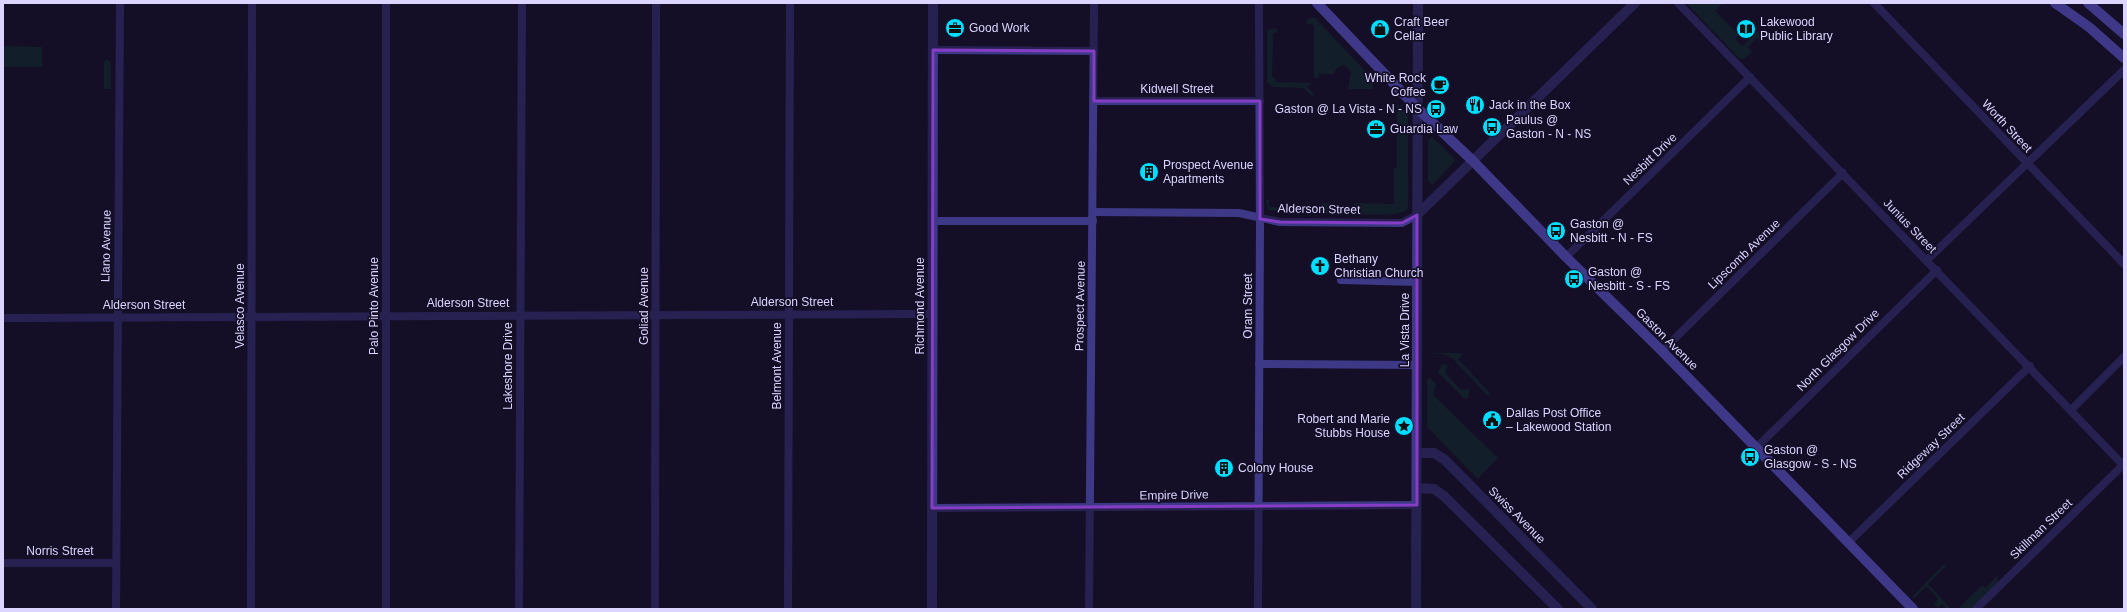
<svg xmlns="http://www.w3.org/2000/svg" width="2127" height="612" viewBox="0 0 2127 612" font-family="Arial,sans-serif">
  <rect width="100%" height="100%" fill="#140f27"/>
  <g fill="#123131">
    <path d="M1686,3H1723L1715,11L1739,35L1735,39L1742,46L1758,31L1764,39L1761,42L1757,38L1748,47L1752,52L1744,59H1740Z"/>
    <path d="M1310,18H1315L1373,79V89H1348L1351,72L1345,65L1338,67L1333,74H1319V78H1314V25L1307,24L1306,22Z"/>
    <path d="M1275,28L1278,31L1273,34L1272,77H1275L1276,82L1312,83L1307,87L1314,94L1312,96L1303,88L1274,87L1267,82V30Z"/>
    <path d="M3,46L42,47V67H3Z"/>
    <path d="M107,59L111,62V89H104V62Z"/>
    <path d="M1397,104L1408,116V208C1402,218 1366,214 1354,214V203L1394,204V169L1397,168Z"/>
    <path d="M1432,137L1453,157L1455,161L1432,185L1428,181V141Z"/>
    <path d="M1269,199V207L1322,210V203L1336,204V213H1290L1268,210L1266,200Z"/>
    <path d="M1426,353H1461L1462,355L1458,359L1490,393L1488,396L1452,358L1444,354Z"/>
    <path d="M1442,364L1448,365L1445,373L1461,390L1470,389L1468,398L1465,399L1438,372Z"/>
    <path d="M1430,378L1436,384L1433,395L1498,458L1478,479L1427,427V379Z"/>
    <path d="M1944,564L1946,566L1928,584L1951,609H1947L1942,604L1938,608L1934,604L1938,599L1926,586L1915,598L1912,597Z"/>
    <path d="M1997,576L1998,582L1971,609H1958L1982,585L1986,588Z"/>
  </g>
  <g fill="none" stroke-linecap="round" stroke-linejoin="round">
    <g stroke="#3e3986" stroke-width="8">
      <path d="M1678,3L2124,466"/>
      <path d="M1874,3L2124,264"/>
      <path d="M933,50L1094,51"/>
      <path d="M1094,101H1260"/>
      <path d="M1093,212L1239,213L1280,222L1402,223L1417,215"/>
      <path d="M933,221H1093"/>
      <path d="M1566,257L1750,77"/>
      <path d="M1927,260L2124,70"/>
      <path d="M1341,280L1418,282"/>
      <path d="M3,318L933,314"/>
      <path d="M1662,351L1843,173"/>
      <path d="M1259,364L1418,365"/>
      <path d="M2071,410L2124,357"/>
      <path d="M1756,448L1937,270"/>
      <path d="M932,508L1417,505"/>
      <path d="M1848,543L2030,366"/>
      <path d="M3,563H116"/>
      <path d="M116,609L120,3"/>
      <path d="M251,609L252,3"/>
      <path d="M386,609V3"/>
      <path d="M519,609L522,3"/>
      <path d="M655,609L656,3"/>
      <path d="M788,609L790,3"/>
      <path d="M1089,609L1094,3"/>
      <path d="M1258,609L1260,231L1259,3"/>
      <path d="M1976,609L2123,465"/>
    </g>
    <g stroke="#3e3986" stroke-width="10">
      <path d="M1417,215L1635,3"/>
      <path d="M1417,453H1434L1445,460L1592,609"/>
      <path d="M1417,488L1434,489L1444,496L1558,609"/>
      <path d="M932,609L933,3"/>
      <path d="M1416,609L1418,3"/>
    </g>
    <g stroke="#736cff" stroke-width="10">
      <path d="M1317,3L1418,109L1473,161L1566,257L1662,351L1913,609"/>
      <path d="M2055,3L2089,27L2124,58"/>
      <path d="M2088,3L2124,34"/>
    </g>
  </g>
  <path d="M0 0H2127V612H0ZM933,50L1094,51V101H1260V219L1280,222L1402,223L1417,215V505L932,508Z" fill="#140f27" fill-opacity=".55" fill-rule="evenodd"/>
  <path fill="none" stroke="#853dc5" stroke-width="3" stroke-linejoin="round" d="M933,50L1094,51V101H1260V219L1280,222L1402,223L1417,215V505L932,508Z"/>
  <defs>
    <g id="office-disc" transform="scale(1)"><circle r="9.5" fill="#01deff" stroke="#140f27"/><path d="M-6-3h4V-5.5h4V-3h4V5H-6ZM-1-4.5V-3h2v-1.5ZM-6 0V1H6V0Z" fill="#111"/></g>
    <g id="shop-disc" transform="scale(1)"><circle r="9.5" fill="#01deff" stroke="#140f27"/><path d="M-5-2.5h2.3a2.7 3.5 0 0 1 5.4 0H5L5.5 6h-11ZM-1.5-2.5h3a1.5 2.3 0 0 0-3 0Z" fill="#111"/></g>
    <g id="library-disc" transform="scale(1)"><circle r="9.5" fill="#01deff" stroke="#140f27"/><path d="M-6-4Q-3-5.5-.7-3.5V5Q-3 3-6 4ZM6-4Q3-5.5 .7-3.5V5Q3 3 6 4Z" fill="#111"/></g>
    <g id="cafe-disc" transform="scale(1)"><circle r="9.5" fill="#01deff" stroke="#140f27"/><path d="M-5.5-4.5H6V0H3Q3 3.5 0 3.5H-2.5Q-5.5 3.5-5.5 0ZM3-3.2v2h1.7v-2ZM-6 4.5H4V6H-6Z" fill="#111"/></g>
    <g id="restaurant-disc" transform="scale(1)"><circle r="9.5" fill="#01deff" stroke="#140f27"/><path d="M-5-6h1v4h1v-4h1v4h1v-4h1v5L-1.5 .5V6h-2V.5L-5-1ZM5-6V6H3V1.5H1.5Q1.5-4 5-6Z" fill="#111"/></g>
    <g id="bus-disc" transform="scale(1)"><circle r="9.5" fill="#01deff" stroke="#140f27"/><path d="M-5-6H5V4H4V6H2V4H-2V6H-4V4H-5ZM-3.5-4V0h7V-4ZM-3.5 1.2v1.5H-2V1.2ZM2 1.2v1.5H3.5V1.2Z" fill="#111"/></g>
    <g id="building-disc" transform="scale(1)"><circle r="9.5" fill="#01deff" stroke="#140f27"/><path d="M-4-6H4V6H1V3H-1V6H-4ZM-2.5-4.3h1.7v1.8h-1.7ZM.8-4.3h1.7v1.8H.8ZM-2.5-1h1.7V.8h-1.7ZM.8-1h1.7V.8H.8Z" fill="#111"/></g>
    <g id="church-disc" transform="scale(1)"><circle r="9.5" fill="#01deff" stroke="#140f27"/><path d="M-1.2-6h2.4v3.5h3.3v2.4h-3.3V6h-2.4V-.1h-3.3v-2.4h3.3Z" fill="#111"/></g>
    <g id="civic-disc" transform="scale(1)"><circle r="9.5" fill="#01deff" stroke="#140f27"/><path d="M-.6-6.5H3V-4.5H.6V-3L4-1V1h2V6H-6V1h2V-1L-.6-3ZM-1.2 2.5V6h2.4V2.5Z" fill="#111"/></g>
    <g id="sight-disc" transform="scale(1)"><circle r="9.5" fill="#01deff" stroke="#140f27"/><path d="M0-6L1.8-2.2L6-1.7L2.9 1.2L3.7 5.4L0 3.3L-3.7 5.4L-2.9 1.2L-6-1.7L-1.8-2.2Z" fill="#111"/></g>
  </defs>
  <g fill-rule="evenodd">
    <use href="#office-disc" x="955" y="28"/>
    <use href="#shop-disc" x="1380" y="29"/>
    <use href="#library-disc" x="1746" y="29"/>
    <use href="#cafe-disc" x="1440" y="85"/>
    <use href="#restaurant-disc" x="1475" y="105"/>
    <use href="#bus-disc" x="1436" y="109"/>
    <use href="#bus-disc" x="1492" y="127"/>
    <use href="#office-disc" x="1376" y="129"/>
    <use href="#building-disc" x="1149" y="172"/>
    <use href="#bus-disc" x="1556" y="231"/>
    <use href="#church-disc" x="1320" y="266"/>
    <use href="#bus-disc" x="1574" y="279"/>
    <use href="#civic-disc" x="1492" y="420"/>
    <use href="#sight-disc" x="1404" y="426"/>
    <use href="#bus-disc" x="1750" y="457"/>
    <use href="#building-disc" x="1224" y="468"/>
  </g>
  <g text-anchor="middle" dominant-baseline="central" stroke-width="3.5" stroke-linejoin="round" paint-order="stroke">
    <g font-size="12" fill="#dbd5ff" stroke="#140f27" text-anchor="start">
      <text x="1394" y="22">Craft Beer<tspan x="1394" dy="14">Cellar</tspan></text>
      <text x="1760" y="22">Lakewood<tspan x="1760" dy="14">Public Library</tspan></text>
      <text x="969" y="28">Good Work</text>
      <text x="1426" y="78" text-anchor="end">White Rock<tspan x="1426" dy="14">Coffee</tspan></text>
      <text x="1489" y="105">Jack in the Box</text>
      <text x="1422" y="109" text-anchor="end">Gaston @ La Vista - N - NS</text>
      <text x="1506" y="120">Paulus @<tspan x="1506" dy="14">Gaston - N - NS</tspan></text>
      <text x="1390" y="129">Guardia Law</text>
      <text x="1163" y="165">Prospect Avenue<tspan x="1163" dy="14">Apartments</tspan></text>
      <text x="1570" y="224">Gaston @<tspan x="1570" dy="14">Nesbitt - N - FS</tspan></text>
      <text x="1334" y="259">Bethany<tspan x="1334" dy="14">Christian Church</tspan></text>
      <text x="1588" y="272">Gaston @<tspan x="1588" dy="14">Nesbitt - S - FS</tspan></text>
      <text x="1506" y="413">Dallas Post Office<tspan x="1506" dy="14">– Lakewood Station</tspan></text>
      <text x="1390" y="419" text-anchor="end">Robert and Marie<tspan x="1390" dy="14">Stubbs House</tspan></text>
      <text x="1764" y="450">Gaston @<tspan x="1764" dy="14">Glasgow - S - NS</tspan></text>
      <text x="1238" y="468">Colony House</text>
    </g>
    <g font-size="12" fill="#dbd5ff" stroke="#140f27">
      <text x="1177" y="89">Kidwell Street</text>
      <text transform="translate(2007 126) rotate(47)">Worth Street</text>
      <text transform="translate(1650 159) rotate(-44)">Nesbitt Drive</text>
      <text transform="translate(1319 209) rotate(1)">Alderson Street</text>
      <text transform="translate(1910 226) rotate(46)">Junius Street</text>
      <text transform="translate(106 246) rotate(-89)">Llano Avenue</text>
      <text transform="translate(1744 254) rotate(-44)">Lipscomb Avenue</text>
      <text x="792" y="302">Alderson Street</text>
      <text x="468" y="303">Alderson Street</text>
      <text x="144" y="305">Alderson Street</text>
      <text transform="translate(240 306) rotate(-90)">Velasco Avenue</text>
      <text transform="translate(374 306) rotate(-90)">Palo Pinto Avenue</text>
      <text transform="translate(644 306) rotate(-90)">Goliad Avenue</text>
      <text transform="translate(920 306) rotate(-90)">Richmond Avenue</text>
      <text transform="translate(1080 306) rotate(-89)">Prospect Avenue</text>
      <text transform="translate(1248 306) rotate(-90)">Oram Street</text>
      <text transform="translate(1405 330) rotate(-90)">La Vista Drive</text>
      <text transform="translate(1667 339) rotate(45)">Gaston Avenue</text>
      <text transform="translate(1838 350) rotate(-45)">North Glasgow Drive</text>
      <text transform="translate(508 366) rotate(-90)">Lakeshore Drive</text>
      <text transform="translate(777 366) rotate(-90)">Belmont Avenue</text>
      <text transform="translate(1931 446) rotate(-44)">Ridgeway Street</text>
      <text transform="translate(1174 495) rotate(-1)">Empire Drive</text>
      <text transform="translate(1517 515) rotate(45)">Swiss Avenue</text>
      <text transform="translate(2041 529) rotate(-44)">Skillman Street</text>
      <text x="60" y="551">Norris Street</text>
    </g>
  </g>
  <rect width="2127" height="612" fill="none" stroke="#dbd5ff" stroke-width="8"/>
</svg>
